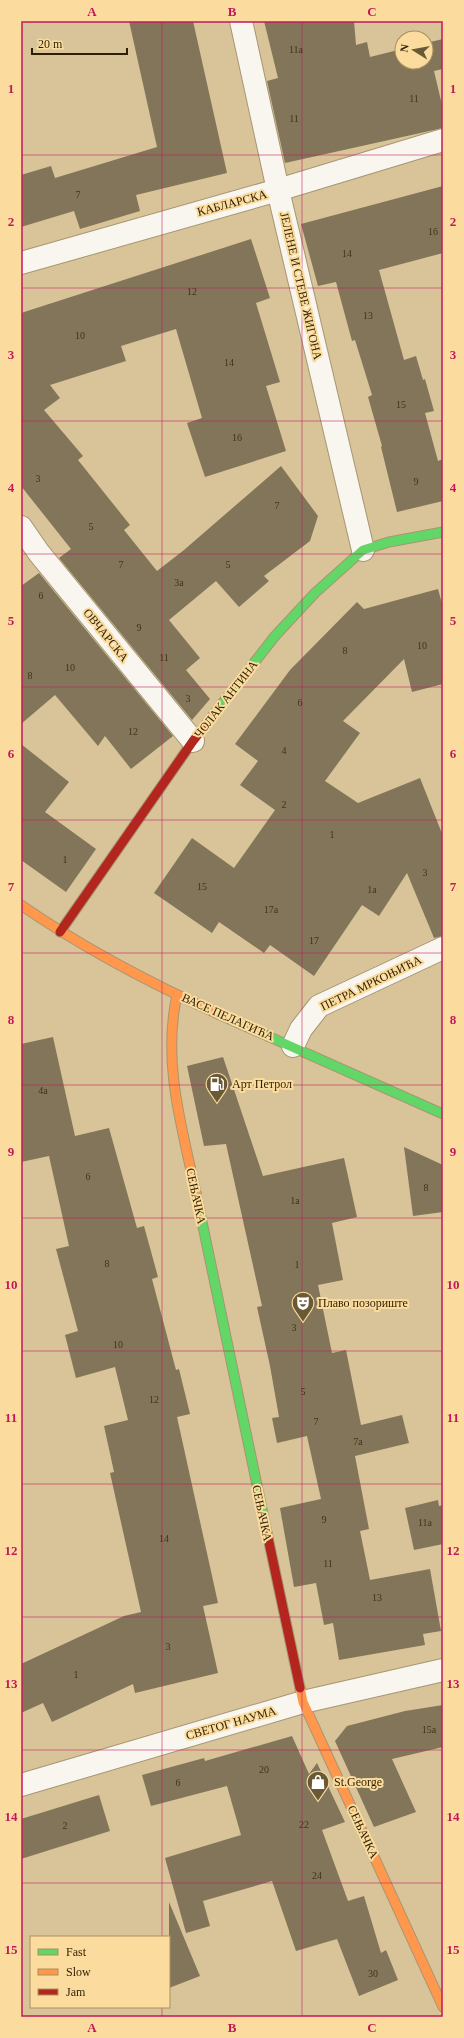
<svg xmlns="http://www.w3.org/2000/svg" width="464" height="2038" viewBox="0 0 464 2038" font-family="'Times New Roman',serif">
  <rect width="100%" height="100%" fill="#d9c499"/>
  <g fill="#827559">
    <path d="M129,21H193L227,173L136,195L140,211L80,229L74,211L21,227V175L51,166L55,178L157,147Z"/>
    <path d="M264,21H354L356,45L367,42L370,57L402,49V62H426V43L443,39V69L434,71L443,109V128L285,163L267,81L278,78Z"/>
    <path d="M443,186V253L379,270L404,360L416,356L423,380L425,379L434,411L425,413L438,461L443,459V501L397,512L381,447L382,446L368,397L372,395L355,340L352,341L336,282L318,286L301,224Z"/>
    <path d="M251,239L270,298L256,303L280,382L266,386L286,451L205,477L187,423L202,418L176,329L121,346L126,361L50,385L60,398L44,410L83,456L78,460L130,525L124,530L157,571L184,550L281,466L318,516L310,541L264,576L269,581L239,607L216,581L169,620L200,658L186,670L210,699L192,720L59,558L71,549L21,486V313Z"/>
    <path d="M39,573L173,736L131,769L105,736L98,746L55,695L21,724V586Z"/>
    <path d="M438,589L443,607V684L412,692L404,659L343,721L360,733L325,781L358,803L420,778L443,836V936L434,938L407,873L379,916L362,905L314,976L270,945L264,953L219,922L212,933L154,893L192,838L234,868L275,810L240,785L258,761L235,744L290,670L357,602L364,609Z"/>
    <path d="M21,744L69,782L45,812L96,849L66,892L21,860Z"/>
    <path d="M53,1037L75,1136L109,1128L137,1228L144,1226L158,1277L152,1279L176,1370L179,1369L190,1414L177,1417L218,1603L203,1606L218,1673L135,1693L133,1684L52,1722L43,1703L21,1713V1664L124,1616L141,1612L110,1473L114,1472L104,1426L128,1420L115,1367L76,1378L65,1335L78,1331L56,1249L69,1246L49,1156L21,1162V1044Z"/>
    <path d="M223,1057L263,1176L344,1158L357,1217L332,1223L343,1280L318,1285L332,1353L346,1350L361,1425L402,1415L409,1443L355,1456L369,1529L360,1531L370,1580L430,1569L441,1631L423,1634L425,1645L339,1660L333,1623L324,1625L316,1583L294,1587L280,1508L321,1499L307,1436L277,1443L272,1418L279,1417L270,1366L257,1307L262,1306L226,1144L204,1146L187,1066Z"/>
    <path d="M404,1147L443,1165V1212L413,1216Z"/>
    <path d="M438,1500L439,1506L443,1505V1544L414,1550L405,1508Z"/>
    <path d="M443,1705V1747L392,1759L416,1812L374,1827L335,1741L347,1726L405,1711Z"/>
    <path d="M292,1736L309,1774L317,1763L345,1822L322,1830L348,1901L364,1896L381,1953L386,1950L398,1980L359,1996L337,1939L296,1951L272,1881L203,1901L210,1926L186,1933L165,1858L241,1835L227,1786L151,1806L142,1775L204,1758L205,1761Z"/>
    <path d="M99,1795L110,1831L21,1859V1819Z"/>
    <path d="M169,1902L200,1976L169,1988Z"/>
  </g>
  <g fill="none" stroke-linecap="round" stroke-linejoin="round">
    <g stroke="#a69672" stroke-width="24">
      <g id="street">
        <path d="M241,21L278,190L363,550"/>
        <path d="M21,263L278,190L443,140"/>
        <path d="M21,527L39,553L193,741"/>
        <path d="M293,1046L301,1029L319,1006L443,948"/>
        <path d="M21,1785L303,1702L443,1670"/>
      </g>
    </g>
    <g stroke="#a69672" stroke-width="11">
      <g id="fast">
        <path d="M214,714L275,636L315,593L363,550L389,542L443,532"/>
        <path d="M218,1014L443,1114"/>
        <path d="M196,1193L267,1533"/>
      </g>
    </g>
    <g stroke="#a69672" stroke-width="11">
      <g id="slow">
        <path d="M21,905C83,948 150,983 218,1014"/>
        <path d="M177,995C162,1063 182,1127 196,1193"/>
        <path d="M300,1688L303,1702L443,2007"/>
      </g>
    </g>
    <g stroke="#a69672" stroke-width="11">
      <g id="jam">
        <path d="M60,932L193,741L214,714"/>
        <path d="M267,1533L300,1688"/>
      </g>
    </g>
    <use href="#street" stroke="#f9f6f0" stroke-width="22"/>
    <use href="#fast" stroke="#63d668" stroke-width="9"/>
    <use href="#slow" stroke="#ff974d" stroke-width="9"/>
    <use href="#jam" stroke="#b3261e" stroke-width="9"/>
  </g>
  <path fill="none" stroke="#c2185b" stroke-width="1" stroke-opacity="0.55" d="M162,21V1937M302,21V2017M21,155H443M21,288H443M21,421H443M21,554H443M21,687H443M21,820H443M21,953H443M21,1085H443M21,1218H443M21,1351H443M21,1484H443M21,1617H443M21,1750H443M21,1883H443M162,2007V2017"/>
  <defs>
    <g id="fuel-pin" transform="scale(1.15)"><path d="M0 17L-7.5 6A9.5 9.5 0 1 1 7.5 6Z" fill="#6a5936" stroke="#fbdc9e"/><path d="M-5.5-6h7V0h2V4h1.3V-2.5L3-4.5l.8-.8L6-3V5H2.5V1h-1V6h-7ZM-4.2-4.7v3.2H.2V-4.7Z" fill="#fff"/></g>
    <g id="theatre-pin" transform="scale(1.15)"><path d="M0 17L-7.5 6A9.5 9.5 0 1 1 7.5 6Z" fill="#6a5936" stroke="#fbdc9e"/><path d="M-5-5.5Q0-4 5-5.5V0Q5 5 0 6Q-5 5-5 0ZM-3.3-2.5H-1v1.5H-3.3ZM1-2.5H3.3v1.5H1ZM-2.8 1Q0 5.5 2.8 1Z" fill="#fff"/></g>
    <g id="shop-pin" transform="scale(1.15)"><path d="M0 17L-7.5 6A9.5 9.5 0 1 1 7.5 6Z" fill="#6a5936" stroke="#fbdc9e"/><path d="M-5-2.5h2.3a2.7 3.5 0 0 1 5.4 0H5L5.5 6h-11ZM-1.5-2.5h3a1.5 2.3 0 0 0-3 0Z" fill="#fff"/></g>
  </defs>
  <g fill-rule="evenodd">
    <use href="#fuel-pin" x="217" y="1084"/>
    <use href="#theatre-pin" x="303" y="1303"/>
    <use href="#shop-pin" x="318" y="1782"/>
  </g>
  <g text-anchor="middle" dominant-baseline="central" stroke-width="4" stroke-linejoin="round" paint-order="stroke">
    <g font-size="10" fill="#433416">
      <text x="296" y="49">11a</text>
      <text x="414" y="98">11</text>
      <text x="294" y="118">11</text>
      <text x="78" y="194">7</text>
      <text x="433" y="231">16</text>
      <text x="347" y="253">14</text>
      <text x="192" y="291">12</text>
      <text x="368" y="315">13</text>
      <text x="80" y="335">10</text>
      <text x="229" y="362">14</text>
      <text x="401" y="404">15</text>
      <text x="237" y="437">16</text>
      <text x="38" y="478">3</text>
      <text x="416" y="481">9</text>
      <text x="277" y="505">7</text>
      <text x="91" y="526">5</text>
      <text x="121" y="564">7</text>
      <text x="228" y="564">5</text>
      <text x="179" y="582">3a</text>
      <text x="41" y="595">6</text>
      <text x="139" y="627">9</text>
      <text x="422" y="645">10</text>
      <text x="345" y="650">8</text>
      <text x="164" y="657">11</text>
      <text x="70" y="667">10</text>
      <text x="30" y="675">8</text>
      <text x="188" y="698">3</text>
      <text x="300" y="702">6</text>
      <text x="133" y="731">12</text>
      <text x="284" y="750">4</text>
      <text x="284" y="804">2</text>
      <text x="332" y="834">1</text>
      <text x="65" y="859">1</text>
      <text x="425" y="872">3</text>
      <text x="202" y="886">15</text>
      <text x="372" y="889">1a</text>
      <text x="271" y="909">17a</text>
      <text x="314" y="940">17</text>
      <text x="43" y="1090">4a</text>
      <text x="88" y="1176">6</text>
      <text x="426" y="1187">8</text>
      <text x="295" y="1200">1a</text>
      <text x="107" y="1263">8</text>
      <text x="297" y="1264">1</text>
      <text x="294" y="1327">3</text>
      <text x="118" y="1344">10</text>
      <text x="303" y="1391">5</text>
      <text x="154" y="1399">12</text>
      <text x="316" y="1421">7</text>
      <text x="358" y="1441">7a</text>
      <text x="324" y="1519">9</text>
      <text x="425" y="1522">11a</text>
      <text x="164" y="1538">14</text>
      <text x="328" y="1563">11</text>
      <text x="377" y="1597">13</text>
      <text x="168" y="1646">3</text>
      <text x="76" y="1674">1</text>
      <text x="429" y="1729">15a</text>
      <text x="264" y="1769">20</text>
      <text x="178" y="1782">6</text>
      <text x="304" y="1824">22</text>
      <text x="65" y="1825">2</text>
      <text x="317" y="1875">24</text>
      <text x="373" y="1973">30</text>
    </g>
    <g font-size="12" fill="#2e1f00" stroke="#fbdc9e">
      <text transform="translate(232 203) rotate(-15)">КАБЛАРСКА</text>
      <text transform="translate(301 286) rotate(77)">ЈЕЛЕНЕ И СТЕВЕ ЖИГОНА</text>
      <text transform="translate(106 635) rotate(51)">ОВЧАРСКА</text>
      <text transform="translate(226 699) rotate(-52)">ЧОЛАК АНТИНА</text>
      <text transform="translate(371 983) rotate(-26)">ПЕТРА МРКОЊИЋА</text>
      <text transform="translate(228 1017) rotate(24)">ВАСЕ ПЕЛАГИЋА</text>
      <text transform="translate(196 1196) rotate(78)">СЕЊАЧКА</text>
      <text transform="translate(262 1513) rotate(78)">СЕЊАЧКА</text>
      <text transform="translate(231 1723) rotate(-16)">СВЕТОГ НАУМА</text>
      <text transform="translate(363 1832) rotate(65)">СЕЊАЧКА</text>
    </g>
    <g font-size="12" fill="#2e1f00" stroke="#fbdc9e" text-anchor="start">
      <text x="232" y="1084">Арт Петрол</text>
      <text x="318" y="1303">Плаво позориште</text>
      <text x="334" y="1782">St.George</text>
    </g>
  </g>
  <rect width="464" height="2038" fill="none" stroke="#fbdc9e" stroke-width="44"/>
  <rect x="30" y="1936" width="140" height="72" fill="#fbdc9e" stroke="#a9905f"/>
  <rect x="38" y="1949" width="20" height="6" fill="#63d668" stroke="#a9905f"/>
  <text x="66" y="1956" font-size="12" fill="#2e1f00">Fast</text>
  <rect x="38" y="1969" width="20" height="6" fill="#ff974d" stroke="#a9905f"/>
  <text x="66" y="1976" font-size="12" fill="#2e1f00">Slow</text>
  <rect x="38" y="1989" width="20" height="6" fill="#b3261e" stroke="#a9905f"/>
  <text x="66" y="1996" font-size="12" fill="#2e1f00">Jam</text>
  <g transform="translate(414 50) rotate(281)"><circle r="19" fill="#fbdc9e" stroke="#a9905f"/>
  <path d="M0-3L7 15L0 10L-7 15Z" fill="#6a5936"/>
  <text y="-6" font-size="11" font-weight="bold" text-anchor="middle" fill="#2e1f00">N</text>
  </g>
  <path d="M32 48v6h95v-6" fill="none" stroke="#2e1f00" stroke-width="2"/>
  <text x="38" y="48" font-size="12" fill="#2e1f00" stroke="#fbdc9e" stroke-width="3" paint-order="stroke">20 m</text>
  <rect x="22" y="22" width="420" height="1994" fill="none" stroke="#c2185b" stroke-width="1.5"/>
  <g font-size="13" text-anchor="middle" font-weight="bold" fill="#c2185b">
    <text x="92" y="16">A</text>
    <text x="232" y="16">B</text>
    <text x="372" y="16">C</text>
    <text x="11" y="93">1</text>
    <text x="453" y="93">1</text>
    <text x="11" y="226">2</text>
    <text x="453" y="226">2</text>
    <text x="11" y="359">3</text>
    <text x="453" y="359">3</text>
    <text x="11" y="492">4</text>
    <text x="453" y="492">4</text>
    <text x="11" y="625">5</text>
    <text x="453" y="625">5</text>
    <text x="11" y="758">6</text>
    <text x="453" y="758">6</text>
    <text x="11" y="891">7</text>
    <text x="453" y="891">7</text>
    <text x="11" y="1024">8</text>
    <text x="453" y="1024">8</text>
    <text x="11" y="1156">9</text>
    <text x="453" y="1156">9</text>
    <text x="11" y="1289">10</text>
    <text x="453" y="1289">10</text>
    <text x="11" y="1422">11</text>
    <text x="453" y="1422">11</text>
    <text x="11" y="1555">12</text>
    <text x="453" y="1555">12</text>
    <text x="11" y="1688">13</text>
    <text x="453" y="1688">13</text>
    <text x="11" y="1821">14</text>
    <text x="453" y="1821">14</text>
    <text x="11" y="1954">15</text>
    <text x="453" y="1954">15</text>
    <text x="92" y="2032">A</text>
    <text x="232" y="2032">B</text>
    <text x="372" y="2032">C</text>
  </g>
</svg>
